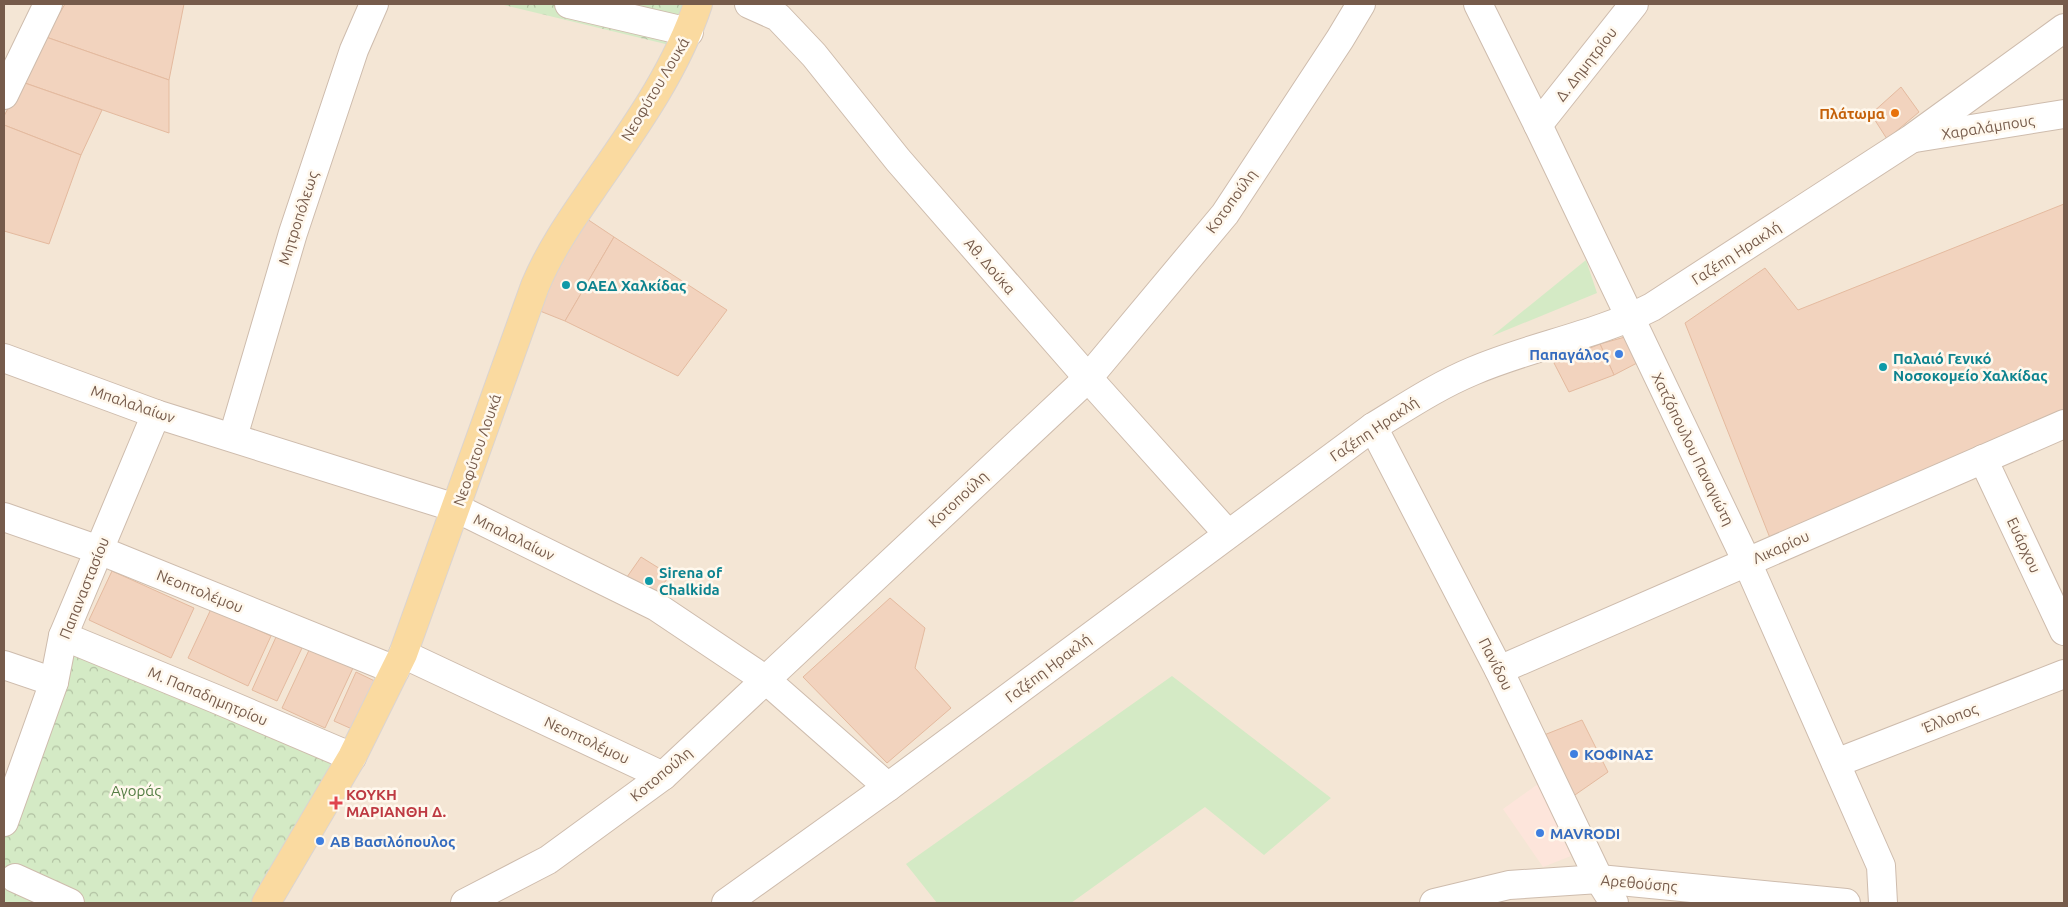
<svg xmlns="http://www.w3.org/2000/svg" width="2068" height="907" viewBox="0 0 2068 907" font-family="Ubuntu,sans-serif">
  <defs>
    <pattern id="park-crowns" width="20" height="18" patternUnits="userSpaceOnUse" patternTransform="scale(1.25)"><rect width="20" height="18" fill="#d4eac5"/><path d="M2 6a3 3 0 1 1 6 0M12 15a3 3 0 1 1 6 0" fill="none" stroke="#b1c1a2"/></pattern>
  </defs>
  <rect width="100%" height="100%" fill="#fcf4e7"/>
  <rect fill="#f4e6d5" x="4" y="4" width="2060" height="899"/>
  <path fill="#fde5db" d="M1538,784L1571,856L1543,867L1503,809Z"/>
  <g fill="#d4eac5">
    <path d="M1586,260L1597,293L1492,336Z"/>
    <path d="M1172,676L1331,798L1264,855L1205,807L1071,903H937L906,864Z"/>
  </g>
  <g fill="url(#park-crowns)">
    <path d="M500,4H698L682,48Z"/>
    <path d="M63,636L352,757L266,903H4V822Z"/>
  </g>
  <g fill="#f2d3be" stroke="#e4ba9f">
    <path d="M65,4H184L169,80L46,37Z"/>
    <path d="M46,37L169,80V133L22,82Z"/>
    <path d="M22,82L102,110L81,155L4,125V116Z"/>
    <path d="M1901,87L1919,112L1887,139L1871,114Z"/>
    <path d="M4,125L81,155L49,244L4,231Z"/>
    <path d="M2064,204V411L1770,538L1685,323L1765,268L1798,310Z"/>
    <path d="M587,219L614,237L565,321L540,311L554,259Z"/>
    <path d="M614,237L727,310L678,376L565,321Z"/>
    <path d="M1625,337L1637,363L1614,375L1600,344Z"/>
    <path d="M1600,344L1614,375L1569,392L1554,363Z"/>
    <path d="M641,557L670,575L656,594L627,577Z"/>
    <path d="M112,571L194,608L171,658L89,620Z"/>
    <path d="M890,598L925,628L915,668L951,708L887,763L803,677Z"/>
    <path d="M211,609L271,636L248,686L188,658Z"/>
    <path d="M276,637L302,648L277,701L252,690Z"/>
    <path d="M310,648L353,668L325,728L282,708Z"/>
    <path d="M356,672L383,685L361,733L334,721Z"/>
    <path d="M1582,720L1608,772L1572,797L1539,737Z"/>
  </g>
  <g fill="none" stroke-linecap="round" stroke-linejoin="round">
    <g stroke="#cebcad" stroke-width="30">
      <g id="minor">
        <path d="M569,4L689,32"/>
        <path d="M749,4L778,17L814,55L898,160L1088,378L1228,534"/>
        <path d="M1478,4L1538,125L1747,562L1881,866L1883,903"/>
        <path d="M4,95L48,4"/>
        <path d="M1538,125L1634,4"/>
        <path d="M1915,138L2064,114"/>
        <path d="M4,358L156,414L456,508L657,607L766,680L888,787"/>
        <path d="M1373,427L1499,670L1599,879L1614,903"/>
        <path d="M233,437L293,233L354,50L374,4"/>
        <path d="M1983,459L2064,631"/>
        <path d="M4,517L99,550L395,670"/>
        <path d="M63,636L216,699L352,757"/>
        <path d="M403,654L663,776"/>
        <path d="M4,665L54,682"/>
        <path d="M1499,670L2064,424"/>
        <path d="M1836,763L2064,674"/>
        <path d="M4,822L54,682L63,636L156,414"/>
        <path d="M15,878L70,903"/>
        <path d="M465,903L548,860L663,776L1088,378L1225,214L1340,39L1361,4"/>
        <path d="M726,903L888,787L1373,427C1406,407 1437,386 1473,371C1531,346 1595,336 1652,307L1911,139L2064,28"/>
        <path d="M1434,903L1509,885L1599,879L1846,903"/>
      </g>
    </g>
    <g stroke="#dbd4d0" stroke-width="30">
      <path id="major" d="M266,903L352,757L403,654L535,286C550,250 571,220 593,188C633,130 676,71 698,4"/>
    </g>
    <use href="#minor" stroke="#fff" stroke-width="28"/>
    <use href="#major" stroke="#fadaa0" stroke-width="28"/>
  </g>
  <circle fill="#e8710a" stroke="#fff8ed" stroke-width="2" cx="1895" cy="113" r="5"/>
  <g fill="#0f9aa8" stroke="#fff8ed" stroke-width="2">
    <circle cx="566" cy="285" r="5"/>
    <circle cx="1883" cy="367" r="5"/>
    <circle cx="649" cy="581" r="5"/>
  </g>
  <g fill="#3f7fe0" stroke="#fff8ed" stroke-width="2">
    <circle cx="1619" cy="354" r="5"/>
    <circle cx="1574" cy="754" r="5"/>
    <circle cx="1540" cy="833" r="5"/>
    <circle cx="320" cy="841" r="5"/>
  </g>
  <path fill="#e0444e" stroke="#fff8ed" stroke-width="2" d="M333.5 795.5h5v5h5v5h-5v5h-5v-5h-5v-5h5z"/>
  <g text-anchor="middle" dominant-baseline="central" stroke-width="5" stroke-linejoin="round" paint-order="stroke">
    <g font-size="15" fill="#765b4b" stroke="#fff8ed">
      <text transform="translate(1586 64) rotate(-52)">Δ. Δημητρίου</text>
      <text transform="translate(655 89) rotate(-59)">Νεοφύτου Λουκά</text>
      <text transform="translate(1988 127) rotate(-9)">Χαραλάμπους</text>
      <text transform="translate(1231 201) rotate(-54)">Κοτοπούλη</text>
      <text transform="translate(298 218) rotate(-72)">Μητροπόλεως</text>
      <text transform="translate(1736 253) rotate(-33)">Γαζέπη Ηρακλή</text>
      <text transform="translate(990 266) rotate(49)">Αθ. Δούκα</text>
      <text transform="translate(133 404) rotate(19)">Μπαλαλαίων</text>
      <text transform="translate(1374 429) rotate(-34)">Γαζέπη Ηρακλή</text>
      <text transform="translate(1693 449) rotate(64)">Χατζόπουλου Παναγιώτη</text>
      <text transform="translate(477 450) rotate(-71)">Νεοφύτου Λουκά</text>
      <text transform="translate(958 499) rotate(-43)">Κοτοπούλη</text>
      <text transform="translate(514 537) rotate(26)">Μπαλαλαίων</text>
      <text transform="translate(2024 545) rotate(65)">Ευάρχου</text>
      <text transform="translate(1781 547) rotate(-24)">Λικαρίου</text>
      <text transform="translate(84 588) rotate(-68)">Παπαναστασίου</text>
      <text transform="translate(200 591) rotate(22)">Νεοπτολέμου</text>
      <text transform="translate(1496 664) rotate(63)">Πανίδου</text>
      <text transform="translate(1048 668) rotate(-37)">Γαζέπη Ηρακλή</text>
      <text transform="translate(208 696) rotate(23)">Μ. Παπαδημητρίου</text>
      <text transform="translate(1950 718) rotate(-21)">Έλλοπος</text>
      <text transform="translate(587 740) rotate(25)">Νεοπτολέμου</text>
      <text transform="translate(661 774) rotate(-40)">Κοτοπούλη</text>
      <text transform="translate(1639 883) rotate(5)">Αρεθούσης</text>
    </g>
    <g font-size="15" font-weight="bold" fill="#c56008" stroke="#fff8ed" text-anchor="end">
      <text x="1885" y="113">Πλάτωμα</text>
    </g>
    <g font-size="15" font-weight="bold" fill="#0d838f" stroke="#fff8ed" text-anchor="start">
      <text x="576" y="285">ΟΑΕΔ Χαλκίδας</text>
      <text x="1893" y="358">Παλαιό Γενικό<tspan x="1893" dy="17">Νοσοκομείο Χαλκίδας</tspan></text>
      <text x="659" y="572">Sirena of<tspan x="659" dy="17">Chalkida</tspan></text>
    </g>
    <g font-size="15" font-weight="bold" fill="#366cbe" stroke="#fff8ed" text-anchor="start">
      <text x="1609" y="354" text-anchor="end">Παπαγάλος</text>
      <text x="1584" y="754">ΚΟΦΙΝΑΣ</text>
      <text x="1550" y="833">MAVRODI</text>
      <text x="330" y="841">ΑΒ Βασιλόπουλος</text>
    </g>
    <g font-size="15" fill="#537c42" stroke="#fff8ed">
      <text x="136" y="790">Αγοράς</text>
    </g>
    <g font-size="15" font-weight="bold" fill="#be3a42" stroke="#fff8ed" text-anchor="start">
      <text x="346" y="794">ΚΟΥΚΗ<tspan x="346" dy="17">ΜΑΡΙΑΝΘΗ Δ.</tspan></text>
    </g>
  </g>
  <rect width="2068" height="907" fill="none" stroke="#765b4b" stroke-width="10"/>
</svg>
